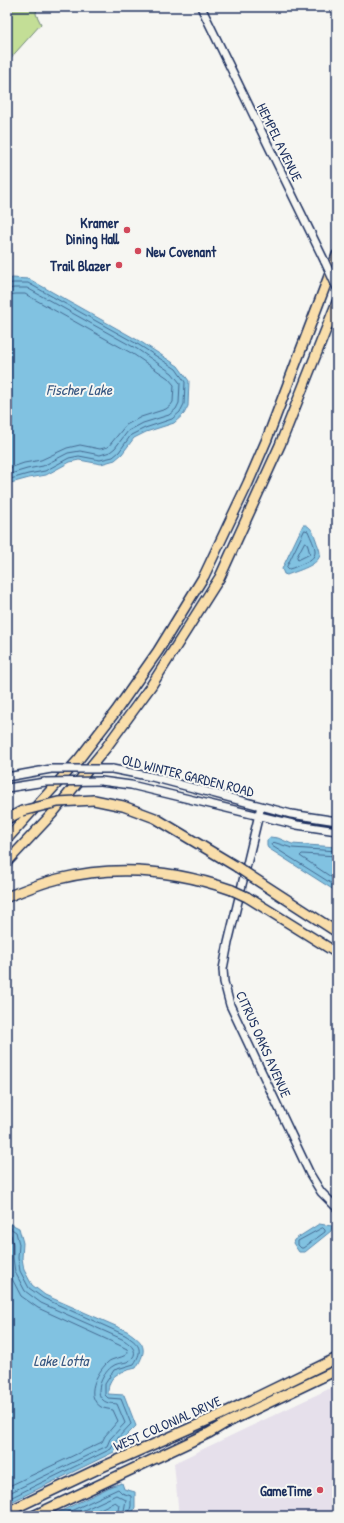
<svg xmlns="http://www.w3.org/2000/svg" width="344" height="1523" font-family="'Patrick Hand',sans-serif">
	<style>
		.built { fill: #e6e0eb }
		.green { fill: #c3de96; stroke: #6f867a }
		.water { fill: #81c2e1; stroke: #5887ad }
		.lines { fill: none; stroke-linecap: round; stroke-linejoin: round }
		.shore { stroke: #446a92; stroke-width: 1 }
		.secondary-casing { stroke: #1b2f5e; stroke-width: 10 }
		.highway-casing { stroke: #1b2f5e; stroke-width: 12 }
		.secondary { stroke: #f6f6f2; stroke-width: 7 }
		.highway { stroke: #f9deab; stroke-width: 9 }
		.secondary-bridge-casing { stroke: #1b2f5e; stroke-width: 10; stroke-linecap: butt }
		.highway-bridge-casing { stroke: #1b2f5e; stroke-width: 12; stroke-linecap: butt }
		.secondary-bridge { stroke: #f6f6f2; stroke-width: 7 }
		.highway-bridge { stroke: #f9deab; stroke-width: 9 }
		.poi-dot { fill: #d1495b; stroke: #f6f6f2; stroke-width: 1.5 }
		.labels { text-anchor: middle; dominant-baseline: central; stroke-width: 4; stroke-linejoin: round; paint-order: stroke }
		.street-label { font-size: 14px; fill: #1b2f5e; stroke: #f6f6f2 }
		.poi-label { font-size: 14px; font-weight: bold; fill: #1b2f5e; stroke: #f6f6f2; text-anchor: end }
		.water-label { font-size: 15px; font-style: italic; fill: #34547f; stroke: #f6f6f2 }
	</style>
	<rect width="100%" height="100%" fill="#f6f6f2"/>
	<filter id="ink" filterUnits="userSpaceOnUse"><feTurbulence type="fractalNoise" baseFrequency=".025" numOctaves="2"/><feDisplacementMap in="SourceGraphic" scale="8" xChannelSelector="R" yChannelSelector="G"/><feConvolveMatrix kernelMatrix="1 2 1 2 8 2 1 2 1" color-interpolation-filters="sRGB"/></filter>
	<g filter="url(#ink)">
		<path class="built" d="M 337,1385 L 337,1516 L 179,1516 L 174,1463 Z"/>
		<path class="green" d="M 7,7 L 37,7 L 36,14 L 41,24 L 7,62 Z"/>
		<path class="water" d="M 12,278 L 29,279 L 141,342 L 178,366 L 189,381 L 188,406 L 184,414 L 174,423 L 146,432 L 134,438 L 122,454 L 115,460 L 101,464 L 79,460 L 70,462 L 46,475 L 29,478 L 7,484 L 7,281 Z
			M 303,525 L 306,525 C 312,528 314,534 316,540 C 317,544 320,549 320,553 C 321,565 296,571 287,575 L 284,574 L 282,569 Z
			M 270,837 L 278,838 L 292,844 L 337,847 L 337,892 L 268,848 L 267,846 L 267,840 Z
			M 7,1222 L 19,1228 L 23,1243 L 22,1258 L 24,1270 L 32,1285 L 45,1295 L 127,1331 C 145,1343 148,1349 136,1368 C 120,1372 108,1374 108,1394 L 124,1395 L 136,1426 L 117,1445 L 114,1452 L 11,1502 L 17,1516 L 7,1516 Z
			M 319,1224 L 332,1226 L 331,1231 L 305,1252 L 299,1252 L 293,1243 L 294,1240 Z
			M 122,1483 L 124,1489 L 135,1492 L 135,1507 L 132,1516 L 51,1516 L 112,1486 Z"/>
		<g class="lines">
			<path class="shore" d="M 7,284 L 13,283 L 28,283 L 139,345 L 176,369 L 185,382 L 184,404 L 180,412 L 172,419 L 145,428 L 131,435 L 119,452 L 113,457 L 100,460 L 79,456 L 69,458 L 45,471 L 28,474 L 7,480
				M 7,289 L 14,288 L 27,288 L 137,349 L 172,373 L 180,383 L 179,403 L 176,409 L 169,415 L 143,423 L 128,431 L 115,448 L 110,452 L 100,455 L 80,451 L 68,453 L 43,466 L 27,469 L 7,475
				M 7,295 L 16,294 L 25,294 L 133,354 L 168,378 L 174,385 L 173,402 L 171,405 L 166,409 L 141,417 L 126,425 L 108,447 L 100,449 L 80,445 L 67,448 L 41,460 L 24,463 L 7,469
				M 305,530 L 308,531 C 314,546 322,556 304,563 C 299,565 294,568 289,569 L 287,567 Z
				M 305,542 L 307,543 L 310,554 L 298,560 L 297,557 Z
				M 337,851 L 292,848 L 273,842 L 271,844 L 272,846 L 337,887
				M 337,856 L 302,854 L 300,856 L 337,881
				M 7,1226 L 16,1232 L 19,1244 L 18,1258 L 20,1271 L 29,1288 L 43,1298 L 125,1335 C 139,1344 144,1349 134,1364 L 114,1370 L 105,1384 L 105,1395 L 108,1398 L 121,1399 L 131,1424 L 114,1442 L 111,1449 L 10,1498 L 7,1501 L 8,1505
				M 323,1228 L 325,1230 L 325,1232 L 303,1248 L 301,1248 L 298,1245 L 298,1241 L 320,1229 Z
				M 7,1232 L 11,1235 L 13,1244 L 13,1258 L 15,1272 L 25,1291 L 41,1303 L 122,1339 C 129,1343 141,1352 130,1360 C 126,1364 118,1362 113,1366 C 104,1371 93,1392 103,1400 C 107,1404 113,1403 117,1404 L 125,1423 L 110,1439 L 107,1446 L 7,1494
				M 7,1242 L 7,1259 L 10,1275 L 21,1296 L 38,1308 L 119,1345 L 127,1349 L 128,1352 C 125,1359 112,1357 107,1363 C 97,1373 84,1396 101,1407 C 105,1409 109,1409 113,1410 L 118,1421 L 105,1436 L 102,1442 L 7,1487
				M 60,1516 L 118,1489 L 122,1493 L 131,1496 L 131,1506 L 128,1516
				M 71,1516 L 116,1495 L 126,1500 L 123,1516
				M 85,1516 L 115,1502 L 119,1505 L 117,1516"/>
			<defs>
				<path id="secondary" d="M 201,7 L 325,262
					M 112,769 L 152,777 L 291,814 L 337,821
					M 7,777 L 51,769
					M 101,781 L 131,785 L 297,825 L 337,831
					M 7,788 L 45,782
					M 261,806 L 228,943 L 223,969 L 224,982 L 230,1005 L 310,1174 L 321,1192 L 337,1208"/>
				<path id="highway" d="M 94,800 L 123,806 L 155,818 L 237,867
					M 7,819 L 22,811
					M 7,839 L 79,759 L 116,711 L 158,651 L 204,576 L 248,483 L 267,439 L 337,255
					M 7,862 L 52,814 L 105,749 L 151,686 L 220,577 L 280,445 L 337,302
					M 252,877 L 337,932
					M 7,897 C 24,890 41,883 58,879 C 118,864 175,870 232,890
					M 247,897 L 337,953
					M 7,1512 L 102,1467 L 220,1415 L 337,1358
					M 33,1516 L 209,1433 L 224,1424 L 337,1370"/>
			</defs>
			<use href="#secondary" class="secondary-casing"/>
			<use href="#highway" class="highway-casing"/>
			<use href="#secondary" class="secondary"/>
			<use href="#highway" class="highway"/>
			<defs>
				<path id="secondary-bridge" d="M 325,262 L 337,288
					M 51,769 L 112,769
					M 45,782 L 101,781"/>
				<path id="highway-bridge" d="M 22,811 L 58,802 L 94,800
					M 237,867 L 252,877
					M 232,890 L 247,897"/>
			</defs>
			<use href="#secondary-bridge" class="secondary-bridge-casing"/>
			<use href="#highway-bridge" class="highway-bridge-casing"/>
			<use href="#secondary-bridge" class="secondary-bridge"/>
			<use href="#highway-bridge" class="highway-bridge"/>
		</g>
	</g>
	<g class="poi-dot">
		<circle cx="127" cy="230" r="4"/>
		<circle cx="138" cy="251" r="4"/>
		<circle cx="119" cy="265" r="4"/>
		<circle cx="320" cy="1490" r="4"/>
	</g>
	<g class="labels">
		<g class="street-label">
			<text transform="translate(280 142) rotate(64)">HEMPEL AVENUE</text>
			<text transform="translate(188 775) rotate(14)">OLD WINTER GARDEN ROAD</text>
			<text transform="translate(264 1044) rotate(66)">CITRUS OAKS AVENUE</text>
			<text transform="translate(167 1423) rotate(-24)">WEST COLONIAL DRIVE</text>
		</g>
		<g class="poi-label">
			<text x="119" y="222">Kramer<tspan x="119" dy="16">Dining Hall</tspan></text>
			<text x="146" y="251" text-anchor="start">New Covenant</text>
			<text x="111" y="265">Trail Blazer</text>
			<text x="312" y="1490">GameTime</text>
		</g>
		<g class="water-label">
			<text x="79" y="389">Fischer Lake</text>
			<text x="61" y="1360">Lake Lotta</text>
		</g>
	</g>
	<rect width="344" height="1523" fill="none" stroke="#f6f6f2" stroke-width="24"/>
	<rect x="12" y="12" width="320" height="1499" fill="none" stroke="#1b2f5e" stroke-width="1.5" filter="url(#ink)"/>
</svg>
